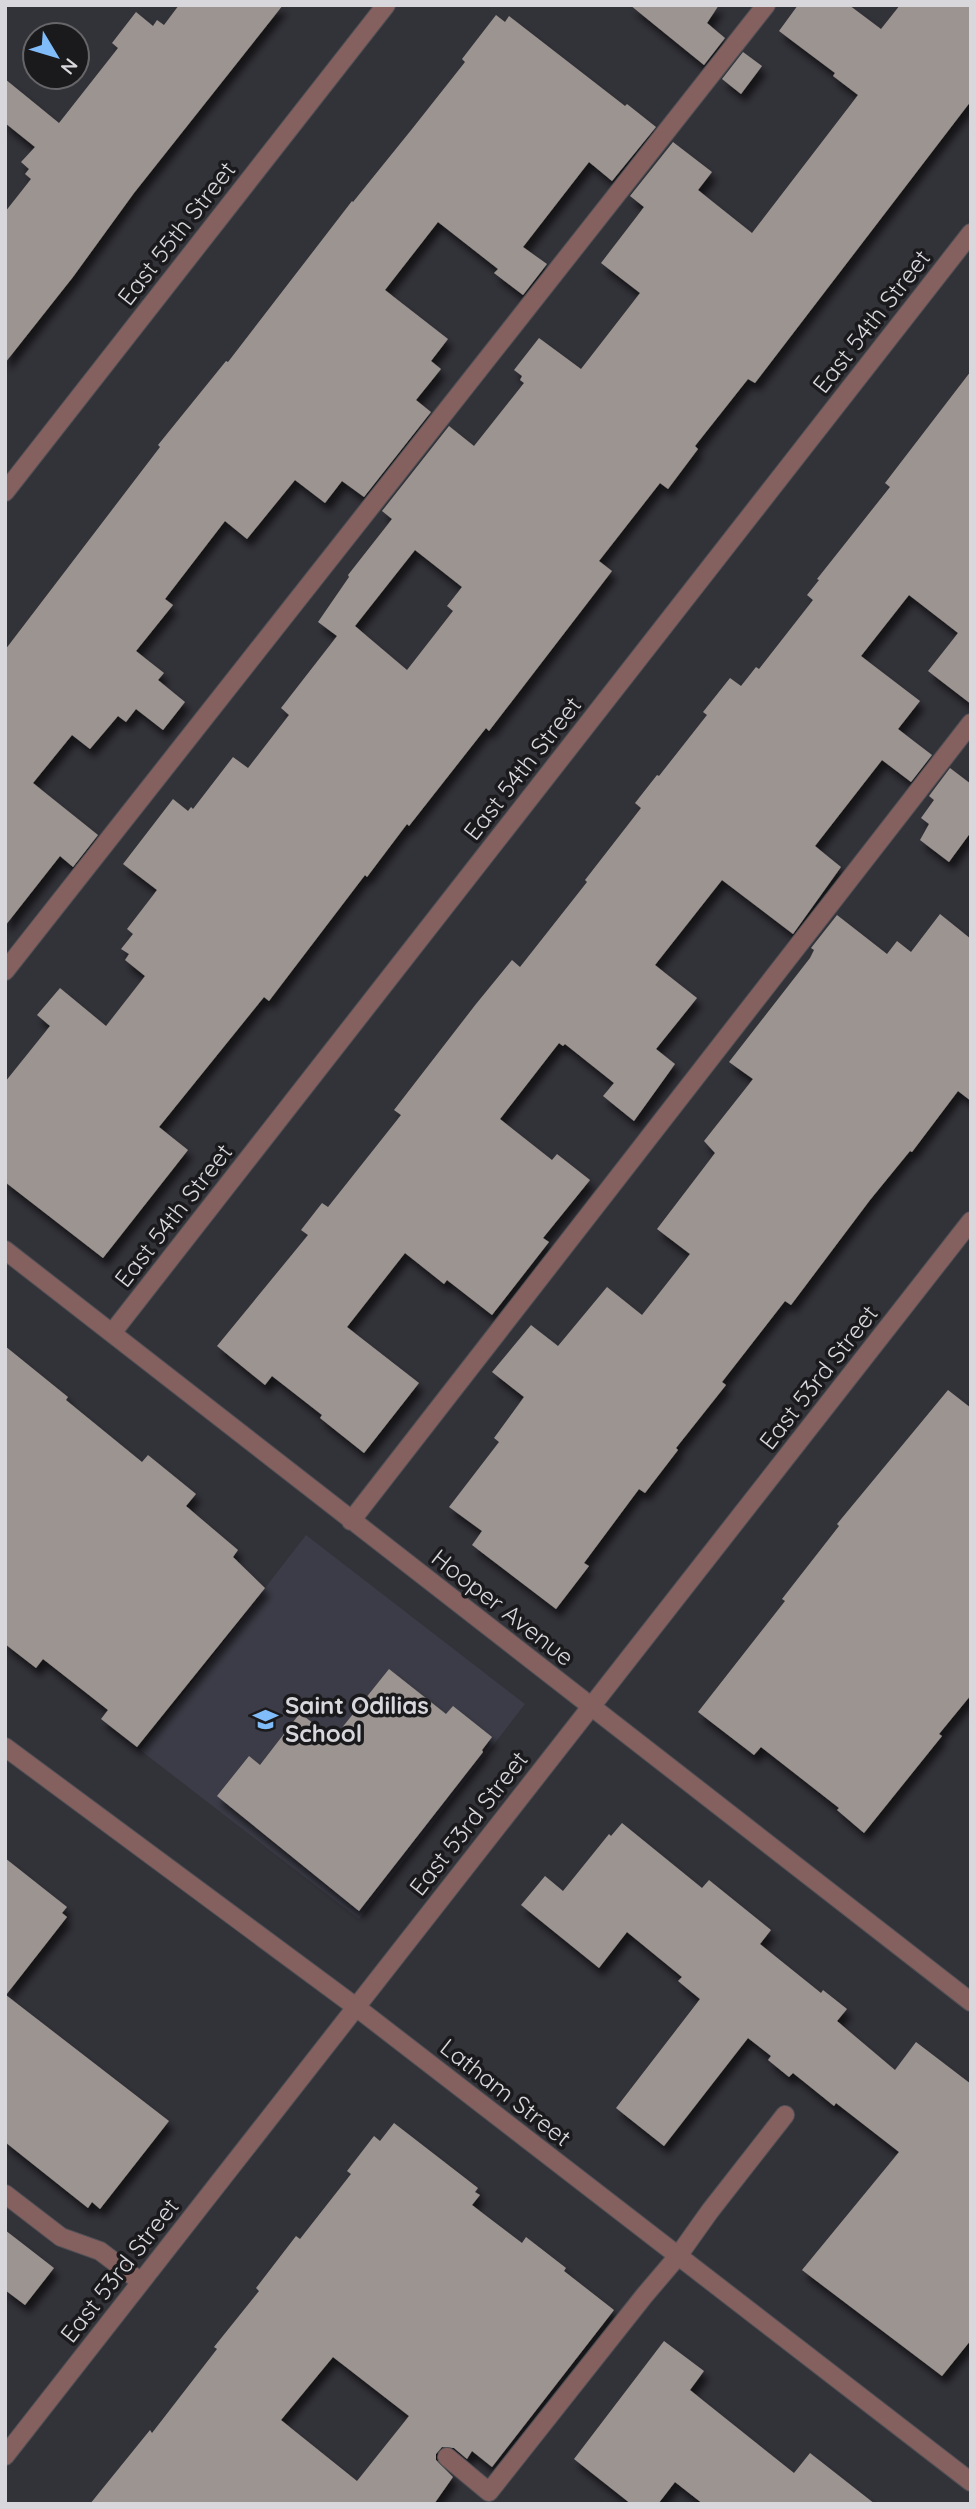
<svg xmlns="http://www.w3.org/2000/svg" width="976" height="2509" font-family="Quicksand,sans-serif">
	<style>
		.built { fill: #3c3c48 }
		.building { fill: #9c9490; fill-rule: evenodd; filter: url(#shadow) }
		.lines { fill: none; stroke-linecap: round; stroke-linejoin: round }
		.minor-casing { stroke: #505056; stroke-width: 20 }
		.minor { stroke: #84605f; stroke-width: 18 }
		.labels { text-anchor: middle; dominant-baseline: central; stroke-width: 7; stroke-linejoin: round; paint-order: stroke }
		.street-label { font-size: 24px; fill: #d8d7dc; stroke: #1a1a1d }
		.poi-label { font-size: 24px; font-weight: bold; fill: #d8d7dc; stroke: #1a1a1d; text-anchor: start }
	</style>
	<defs>
		<filter id="shadow"><feDropShadow dx="4.5" dy="8" stdDeviation="3.5" flood-color="#0009"/></filter>
	</defs>
	<rect width="100%" height="100%" fill="#323239"/>
	<path class="built" d="M 306,1535 L 525,1704 L 359,1919 L 140,1750 Z"/>
	<path class="building" d="M 179,5 L 283,5 L 134,193 L 73,277 L 5,363 L 5,212 L 31,179 L 25,174 L 29,169 L 21,162 L 35,147 L 5,123 L 5,79 L 59,123 L 118,48 L 112,43 L 136,12 L 153,26 L 157,20 L 164,25 Z
		M 630,5 L 719,5 L 707,23 L 725,38 L 704,65 Z
		M 798,5 L 849,5 L 881,29 L 900,5 L 971,5 L 971,101 L 755,383 L 748,379 L 695,446 L 698,449 L 668,489 L 660,483 L 599,561 L 612,571 L 489,731 L 486,728 L 409,826 L 407,824 L 367,877 L 365,875 L 269,1001 L 264,997 L 159,1127 L 188,1150 L 103,1258 L 5,1182 L 5,1082 L 50,1026 L 37,1015 L 60,988 L 106,1026 L 145,976 L 125,960 L 129,954 L 121,949 L 133,934 L 127,929 L 157,890 L 123,864 L 173,799 L 188,811 L 191,807 L 193,809 L 233,757 L 248,768 L 289,715 L 281,708 L 337,636 L 318,622 L 349,577 L 348,575 L 392,519 L 382,511 L 449,426 L 474,446 L 524,383 L 520,380 L 522,376 L 514,370 L 539,338 L 581,369 L 640,293 L 601,263 L 644,207 L 630,196 L 673,142 L 712,172 L 698,190 L 752,233 L 858,95 L 833,76 L 835,73 L 779,31 ZM 415,550 L 462,587 L 447,606 L 453,611 L 407,670 L 355,626 Z
		M 496,15 L 505,22 L 509,16 L 625,106 L 627,104 L 656,127 L 612,181 L 589,162 L 523,247 L 547,264 L 523,295 L 494,273 L 498,269 L 438,222 L 385,290 L 448,339 L 431,361 L 441,369 L 416,400 L 431,412 L 364,497 L 342,481 L 325,503 L 295,480 L 247,539 L 225,521 L 165,599 L 173,605 L 136,651 L 164,673 L 158,680 L 185,702 L 163,730 L 136,709 L 126,722 L 118,716 L 90,749 L 72,735 L 33,783 L 98,835 L 73,867 L 60,856 L 5,926 L 5,650 L 160,447 L 158,445 L 226,361 L 228,362 L 352,201 L 353,202 L 412,129 L 465,62 L 462,59 Z
		M 743,52 L 762,66 L 741,94 L 722,79 Z
		M 971,371 L 971,704 L 928,671 L 958,633 L 909,595 L 861,656 L 920,701 L 898,729 L 932,755 L 911,782 L 882,760 L 815,846 L 841,867 L 793,934 L 722,880 L 655,965 L 697,998 L 656,1049 L 675,1064 L 634,1121 L 603,1096 L 614,1083 L 565,1044 L 563,1046 L 559,1043 L 500,1119 L 552,1160 L 557,1154 L 590,1180 L 543,1238 L 549,1242 L 492,1315 L 447,1280 L 444,1284 L 405,1253 L 347,1327 L 419,1383 L 364,1453 L 320,1418 L 322,1415 L 272,1376 L 265,1385 L 217,1346 L 308,1235 L 301,1230 L 322,1203 L 328,1207 L 401,1115 L 394,1110 L 476,1004 L 512,960 L 520,967 L 587,882 L 585,880 L 641,808 L 635,803 L 657,775 L 659,776 L 707,715 L 703,712 L 730,678 L 741,686 L 756,667 L 759,669 L 813,600 L 807,595 L 819,580 L 817,579 L 890,487 L 885,483 Z
		M 950,768 L 971,784 L 971,832 L 949,862 L 920,840 L 929,824 L 921,818 L 934,800 L 929,796 Z
		M 940,914 L 971,939 L 971,1101 L 958,1091 L 912,1152 L 910,1151 L 870,1200 L 791,1305 L 785,1301 L 722,1382 L 726,1385 L 676,1448 L 678,1450 L 645,1493 L 639,1489 L 584,1563 L 589,1566 L 556,1609 L 472,1545 L 482,1531 L 449,1507 L 499,1442 L 494,1438 L 524,1397 L 492,1372 L 531,1325 L 558,1346 L 607,1287 L 642,1315 L 690,1254 L 657,1229 L 715,1153 L 704,1141 L 753,1079 L 729,1062 L 810,958 L 814,950 L 811,948 L 837,915 L 887,954 L 897,941 L 911,952 Z
		M 5,1346 L 68,1397 L 66,1400 L 142,1462 L 148,1455 L 196,1494 L 186,1506 L 238,1550 L 233,1557 L 265,1588 L 137,1747 L 101,1719 L 108,1710 L 43,1659 L 36,1668 L 5,1644 Z
		M 948,1390 L 971,1408 L 971,1695 L 939,1734 L 942,1736 L 864,1833 L 837,1810 L 839,1808 L 761,1747 L 754,1755 L 698,1712 L 785,1601 L 782,1599 L 839,1526 L 837,1524 Z
		M 389,1669 L 446,1714 L 453,1706 L 492,1737 L 482,1750 L 483,1752 L 359,1911 L 217,1796 L 249,1756 L 260,1765 L 300,1713 L 333,1739 Z
		M 622,1823 L 702,1888 L 709,1880 L 771,1930 L 760,1944 L 821,1993 L 823,1990 L 847,2009 L 837,2021 L 895,2070 L 916,2042 L 971,2084 L 971,2340 L 942,2376 L 802,2270 L 899,2152 L 836,2103 L 834,2106 L 793,2073 L 789,2077 L 768,2060 L 771,2056 L 748,2038 L 664,2146 L 616,2108 L 700,1999 L 678,1981 L 682,1977 L 627,1932 L 599,1968 L 521,1905 L 545,1876 L 563,1891 L 609,1834 L 611,1836 Z
		M 5,1858 L 67,1907 L 62,1913 L 67,1917 L 6,1995 L 169,2121 L 100,2209 L 92,2202 L 88,2208 L 5,2142 Z
		M 394,2123 L 478,2188 L 475,2192 L 480,2195 L 472,2205 L 522,2243 L 526,2237 L 566,2268 L 564,2271 L 614,2310 L 492,2467 L 472,2451 L 467,2459 L 454,2448 L 442,2447 L 436,2454 L 436,2460 L 453,2477 L 434,2504 L 90,2504 L 150,2430 L 152,2433 L 217,2349 L 214,2347 L 259,2291 L 256,2288 L 296,2236 L 300,2239 L 351,2174 L 347,2171 L 374,2136 L 380,2141 ZM 333,2357 L 409,2416 L 357,2481 L 281,2420 Z
		M 5,2230 L 54,2268 L 25,2305 L 5,2290 Z
		M 664,2341 L 704,2371 L 690,2390 L 794,2473 L 810,2453 L 875,2504 L 703,2504 L 675,2482 L 658,2504 L 631,2504 L 574,2459 Z"/>
	<g class="lines">
		<defs>
			<path id="minor" d="M 5,492 L 386,5
				M 5,971 L 766,5
				M 5,1250 L 971,2002
				M 112,1333 L 971,233
				M 351,1521 L 971,723
				M 5,1747 L 356,2007 L 971,2482
				M 5,2194 L 61,2237 L 100,2251 L 141,2282
				M 5,2456 L 971,1221
				M 447,2457 L 489,2492 L 644,2296 L 678,2256 L 710,2211 L 785,2115"/>
		</defs>
		<use href="#minor" class="minor-casing"/>
		<use href="#minor" class="minor"/>
	</g>
	<defs>
		<symbol id="school-bare" viewBox="-9 -9 18 18"><path d="M0-5L7-2L0 1L-7-2ZM-4 1L0 2.5L4 1V4Q0 6-4 4Z" fill="#81bcfa" stroke="#1a1a1d" stroke-width="2.5" paint-order="stroke"/></symbol>
	</defs>
	<g fill-rule="evenodd">
		<use href="#school-bare" x="248" y="1702" width="35" height="35"/>
	</g>
	<g class="labels">
		<g class="street-label">
			<text transform="translate(176 233) rotate(-52)">East 55th Street</text>
			<text transform="translate(871 321) rotate(-52)">East 54th Street</text>
			<text transform="translate(522 768) rotate(-52)">East 54th Street</text>
			<text transform="translate(173 1215) rotate(-52)">East 54th Street</text>
			<text transform="translate(818 1377) rotate(-52)">East 53rd Street</text>
			<text transform="translate(503 1607) rotate(38)">Hooper Avenue</text>
			<text transform="translate(468 1823) rotate(-52)">East 53rd Street</text>
			<text transform="translate(506 2092) rotate(38)">Latham Street</text>
			<text transform="translate(119 2270) rotate(-52)">East 53rd Street</text>
		</g>
		<g class="poi-label">
			<text x="285" y="1705">Saint Odilias<tspan x="285" dy="28">School</tspan></text>
		</g>
	</g>
	<rect width="976" height="2509" fill="none" stroke="#d8d7dc" stroke-width="14"/>
	<g transform="translate(56 56) rotate(128)"><circle r="33" fill="#1a1a1d" stroke="#666669" stroke-width="2"/>
	<path d="M0-5L12 26L0 18L-12 26Z" fill="#81bcfa"/>
	<text y="-10" font-size="19" font-weight="bold" text-anchor="middle" fill="#d8d7dc">N</text>
	</g>
</svg>
